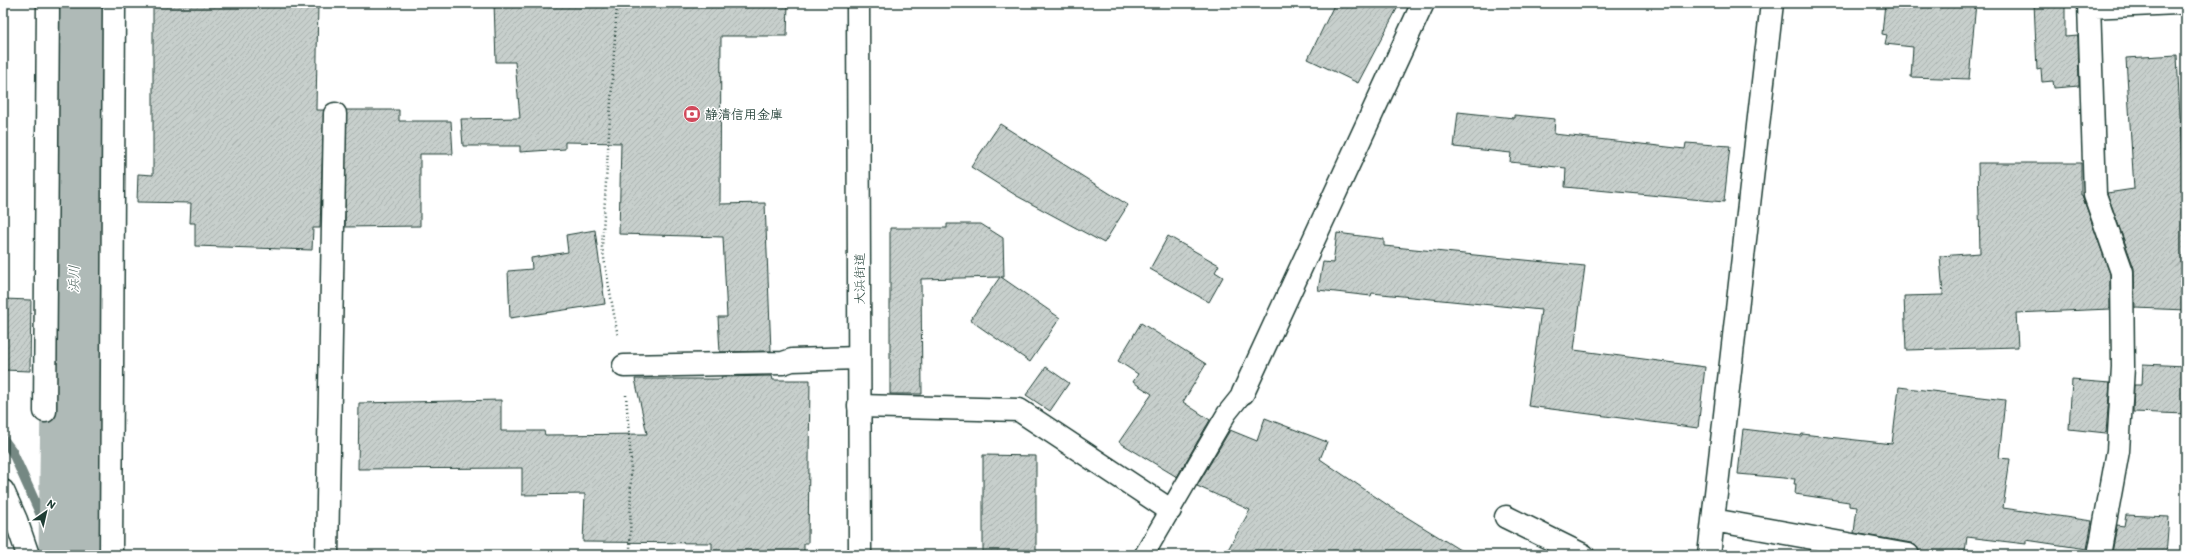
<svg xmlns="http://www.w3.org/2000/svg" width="2189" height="558" font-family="Itim,'Klee One',sans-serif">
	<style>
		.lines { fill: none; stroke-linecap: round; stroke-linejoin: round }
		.stream { stroke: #758883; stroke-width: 10 }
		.river { stroke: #afbab7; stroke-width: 63 }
		.building { fill: url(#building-hatch); stroke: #1f3d34 }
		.lane-casing { stroke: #1f3d34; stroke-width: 22 }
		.street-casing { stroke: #1f3d34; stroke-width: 25 }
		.secondary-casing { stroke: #1f3d34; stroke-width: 25 }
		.path { stroke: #1f3d34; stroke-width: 2.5; stroke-dasharray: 1 3; stroke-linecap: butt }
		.lane { stroke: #fff; stroke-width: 19 }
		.street { stroke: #fff; stroke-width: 22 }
		.secondary { stroke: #fff; stroke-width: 22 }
		.labels { text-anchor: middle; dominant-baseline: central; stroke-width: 3; stroke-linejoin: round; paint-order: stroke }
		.poi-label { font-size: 13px; font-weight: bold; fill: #1f3d34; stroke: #fff; text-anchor: start }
		.street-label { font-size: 13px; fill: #1f3d34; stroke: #fff }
		.water-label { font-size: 14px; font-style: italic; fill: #4a625b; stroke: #fff }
	</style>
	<defs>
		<pattern id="building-hatch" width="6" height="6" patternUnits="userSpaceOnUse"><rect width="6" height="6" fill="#c7cfcc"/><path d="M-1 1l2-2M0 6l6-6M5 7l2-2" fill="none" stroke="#aab3b0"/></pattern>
	</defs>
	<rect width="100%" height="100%" fill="#fff"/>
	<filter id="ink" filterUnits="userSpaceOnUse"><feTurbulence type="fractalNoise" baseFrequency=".025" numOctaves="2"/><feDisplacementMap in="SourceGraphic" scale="8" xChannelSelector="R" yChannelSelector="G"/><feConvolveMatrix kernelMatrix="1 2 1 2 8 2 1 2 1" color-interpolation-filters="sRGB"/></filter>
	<g filter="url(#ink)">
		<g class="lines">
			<path class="stream" d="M 3,439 L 12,451 L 59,555"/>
			<path class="river" d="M 70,555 L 77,3"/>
		</g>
		<path class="building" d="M 153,3 L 318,3 L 316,108 L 316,110 L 324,110 L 320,228 L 313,228 L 312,250 L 195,246 L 195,223 L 190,223 L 191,203 L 137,202 L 138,174 L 153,175 Z
			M 494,3 L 788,3 L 787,36 L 721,36 L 720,204 L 765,203 L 771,351 L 720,352 L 718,317 L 727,317 L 723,237 L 619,234 L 621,143 L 565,142 L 565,149 L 520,152 L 520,146 L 463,146 L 461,119 L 520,118 L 515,62 L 496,62 Z
			M 1335,3 L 1400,3 L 1358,83 L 1308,59 Z
			M 1885,3 L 1976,3 L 1969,79 L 1911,77 L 1913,47 L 1885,44 L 1887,35 L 1882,34 Z
			M 2034,3 L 2065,3 L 2065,37 L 2078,36 L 2079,86 L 2054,88 L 2053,81 L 2042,82 L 2041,69 L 2037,70 Z
			M 2177,55 L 2182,158 L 2186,157 L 2186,310 L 2135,308 L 2134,268 L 2107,193 L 2134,189 L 2126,58 Z
			M 346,110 L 399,110 L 399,121 L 451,121 L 453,154 L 420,154 L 420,226 L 345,227 Z
			M 1458,112 L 1514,118 L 1514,115 L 1555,119 L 1554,134 L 1685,149 L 1686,143 L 1730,146 L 1724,202 L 1565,187 L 1566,168 L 1510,162 L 1511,153 L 1454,147 Z
			M 1000,124 L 1128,205 L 1104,243 L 1017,196 L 971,167 Z
			M 1978,163 L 2081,163 L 2081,195 L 2082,195 L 2110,274 L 2110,309 L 2016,313 L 2018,347 L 1906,350 L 1904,296 L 1943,295 L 1940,256 L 1980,253 Z
			M 947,224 L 981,224 L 1003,238 L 1004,277 L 1001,277 L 1060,318 L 1030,362 L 970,320 L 1000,277 L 921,279 L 922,394 L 890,394 L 890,228 L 947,228 Z
			M 595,230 L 605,304 L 510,318 L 508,271 L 532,269 L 531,258 L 568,252 L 566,235 Z
			M 1337,233 L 1384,239 L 1384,246 L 1585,266 L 1574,350 L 1705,367 L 1698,428 L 1528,406 L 1541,310 L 1372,293 L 1371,296 L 1318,290 L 1323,262 L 1333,263 Z
			M 1168,236 L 1219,265 L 1215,272 L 1223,277 L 1209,302 L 1150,269 Z
			M 3,299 L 31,300 L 30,371 L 3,370 Z
			M 1141,323 L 1206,364 L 1183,402 L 1210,420 L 1177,477 L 1119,442 L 1152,394 L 1133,382 L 1138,374 L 1118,361 Z
			M 2143,364 L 2186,366 L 2186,414 L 2133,412 L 2134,385 L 2142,385 Z
			M 1046,367 L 1069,383 L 1050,411 L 1026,395 Z
			M 772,376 L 773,380 L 810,380 L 808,543 L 804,543 L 804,555 L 712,555 L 712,543 L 583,542 L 585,494 L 522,495 L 522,468 L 358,469 L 359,403 L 501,400 L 501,431 L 544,431 L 545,435 L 647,434 L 635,379 L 722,379 L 721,377 Z
			M 2072,380 L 2110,383 L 2106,433 L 2069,429 Z
			M 1899,387 L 2005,400 L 1999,458 L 2010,459 L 2003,508 L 2092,521 L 2087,549 L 2026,540 L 2026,544 L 1967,537 L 1965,552 L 1959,551 L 1959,555 L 1920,555 L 1916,546 L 1911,543 L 1854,533 L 1857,507 L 1849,506 L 1849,502 L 1795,494 L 1796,484 L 1794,484 L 1795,479 L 1738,474 L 1743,429 L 1801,436 L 1802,434 L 1892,444 Z
			M 1265,418 L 1327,442 L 1320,459 L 1392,508 L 1468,555 L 1225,555 L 1250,510 L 1197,486 L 1230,430 L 1257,441 Z
			M 983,455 L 1036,456 L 1036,555 L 983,555 Z
			M 2126,515 L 2169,517 L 2166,555 L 2112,553 L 2117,525 L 2124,526 Z"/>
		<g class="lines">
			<defs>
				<path id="lane" d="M 1144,555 L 1227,413 L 1243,393"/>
				<path id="street" d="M 2089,3 L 2095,195 L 2122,272 L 2123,367 L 2118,451 L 2099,555
					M 2089,7 L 2178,3
					M 624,366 L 783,363 L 792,360 L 859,358
					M 1243,393 L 1423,3
					M 859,406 L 1019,410 L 1170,510
					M 45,411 L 48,3
					M 3,491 L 16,520 L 28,555
					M 1506,517 L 1583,555
					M 1713,520 L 1908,555
					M 111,555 L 114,3
					M 327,555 L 335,114
					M 1709,555 L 1772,3"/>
				<path id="secondary" d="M 858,3 L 860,555"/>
			</defs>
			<use href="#lane" class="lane-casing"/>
			<use href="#street" class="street-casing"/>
			<use href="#secondary" class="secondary-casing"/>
			<path class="path" d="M 617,3 L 602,247 L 618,337
				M 626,395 L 631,462 L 630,555"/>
			<use href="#lane" class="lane"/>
			<use href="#street" class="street"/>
			<use href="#secondary" class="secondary"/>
		</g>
	</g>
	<defs>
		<symbol id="bank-disc" viewBox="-11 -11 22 22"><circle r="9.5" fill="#d1495b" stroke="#fff"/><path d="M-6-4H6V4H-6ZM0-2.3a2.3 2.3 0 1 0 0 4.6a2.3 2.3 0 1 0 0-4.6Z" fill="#fff"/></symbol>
	</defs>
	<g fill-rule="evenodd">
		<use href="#bank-disc" x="682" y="104" width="20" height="20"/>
	</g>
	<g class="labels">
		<g class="poi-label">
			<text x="705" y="114">静清信用金庫</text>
		</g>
		<g class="street-label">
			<text transform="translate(859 279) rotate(-90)">大浜街道</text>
		</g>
		<g class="water-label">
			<text transform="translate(74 279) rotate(-89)">浜川</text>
		</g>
	</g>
	<rect width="2189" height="558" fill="none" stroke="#fff" stroke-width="16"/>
	<rect x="8" y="8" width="2173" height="542" fill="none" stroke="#1f3d34" stroke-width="1.5" filter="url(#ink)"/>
	<g transform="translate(46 512) rotate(34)" stroke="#ffffff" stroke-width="3" paint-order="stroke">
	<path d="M0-3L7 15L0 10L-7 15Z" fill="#1f3d34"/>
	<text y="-6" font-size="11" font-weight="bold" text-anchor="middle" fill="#1f3d34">N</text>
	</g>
</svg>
